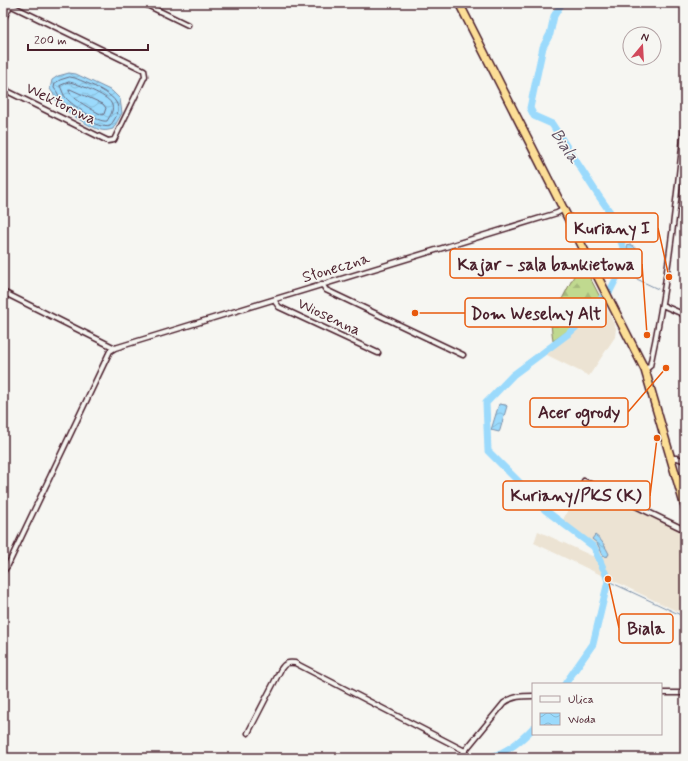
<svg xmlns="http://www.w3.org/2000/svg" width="688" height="761" font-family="Mynerve,sans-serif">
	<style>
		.built { fill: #ece3d3 }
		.forest { fill: url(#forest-firs); stroke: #857c5d }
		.water { fill: url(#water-waves); stroke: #7b8fa8 }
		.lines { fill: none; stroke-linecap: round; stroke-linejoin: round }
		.shore { stroke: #6a6a7f; stroke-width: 1 }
		.stream { stroke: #7b8fa8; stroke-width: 1 }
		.river { stroke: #9bdafc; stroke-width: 7 }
		.street-casing { stroke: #4a1f2b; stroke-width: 7 }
		.highway-casing { stroke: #4a1f2b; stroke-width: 10 }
		.street { stroke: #f6f6f2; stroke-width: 4 }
		.highway { stroke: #fcde96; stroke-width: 7 }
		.labels { text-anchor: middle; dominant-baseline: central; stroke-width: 3; stroke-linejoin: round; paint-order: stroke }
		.street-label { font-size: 16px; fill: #4a1f2b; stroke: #f6f6f2 }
		.water-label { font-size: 17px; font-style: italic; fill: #5e4e5f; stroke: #f6f6f2 }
		.leader { fill: none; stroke: #e8590c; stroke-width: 1.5 }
		.callout-dot { fill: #e8590c; stroke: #f6f6f2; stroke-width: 1.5 }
		.callout { fill: #f6f6f2; stroke: #e8590c; stroke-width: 1.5 }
		.callout-label { font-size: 17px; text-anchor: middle; font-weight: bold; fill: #4a1f2b }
	</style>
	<defs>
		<pattern id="forest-firs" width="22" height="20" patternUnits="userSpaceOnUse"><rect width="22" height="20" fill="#c0d98f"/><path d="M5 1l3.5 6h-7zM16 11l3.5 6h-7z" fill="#a6ba7c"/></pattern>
		<pattern id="water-waves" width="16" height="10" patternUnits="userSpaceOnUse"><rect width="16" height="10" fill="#9bdafc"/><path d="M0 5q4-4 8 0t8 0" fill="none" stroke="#87bbd8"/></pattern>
	</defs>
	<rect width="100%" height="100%" fill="#f6f6f2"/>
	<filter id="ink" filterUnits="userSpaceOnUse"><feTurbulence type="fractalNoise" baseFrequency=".025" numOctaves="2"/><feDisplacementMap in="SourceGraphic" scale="8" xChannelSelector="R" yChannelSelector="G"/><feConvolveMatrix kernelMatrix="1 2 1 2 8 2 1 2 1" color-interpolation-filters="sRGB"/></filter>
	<g filter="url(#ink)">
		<path class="built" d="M 604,303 L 616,328 L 615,337 L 589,376 L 545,354 L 593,315 Z
			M 582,479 L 683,525 L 685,533 L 685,615 L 534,543 L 538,531 L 603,561 L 595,545 L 563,520 Z"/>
		<path class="forest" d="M 585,268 L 600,297 C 589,317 573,328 553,341 L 550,316 L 562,299 L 575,274 Z"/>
		<path class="water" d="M 69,73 L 76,74 L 112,91 L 120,99 L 122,113 L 113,129 C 109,130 105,131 101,130 C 91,128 64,111 58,103 C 55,99 54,94 50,89 L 52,80 L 58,76 Z
			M 630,245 C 635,245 637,251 639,255 L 637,260 L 629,257 L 627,246 Z
			M 499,404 L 506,405 L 507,406 L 500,430 L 499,432 L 491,430 Z
			M 595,535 C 602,540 605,546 609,554 L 607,557 L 603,555 L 597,543 L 592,539 Z"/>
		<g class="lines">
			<path class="shore" d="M 70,77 L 75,78 C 88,84 120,94 118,111 C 117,116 113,122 110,126 C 97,130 73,111 63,102 C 59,98 58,92 54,88 L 55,83 L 60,80 Z
				M 69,82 C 77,83 108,96 111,103 C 115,109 110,116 107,121 C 98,123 72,105 66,98 C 63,95 62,89 60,86 Z
				M 70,89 L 103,104 L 106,108 L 104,114 L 102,115 C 93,110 73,100 69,91 Z"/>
			<path class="stream" d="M 620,271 L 658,289
				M 608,581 L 685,617"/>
			<path class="river" d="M 562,3 L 554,16 L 550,34 L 543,47 L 530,108 L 534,116 L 552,124 L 598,195 L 610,212 L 626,255 L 620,271 L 610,291
				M 521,484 L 488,451 L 486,403 L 513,375 L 568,334 L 592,313 L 603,296
				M 523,486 L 545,510 L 594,547 L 603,568
				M 565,684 L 593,644 L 608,581 L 605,572
				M 490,758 C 509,750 519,743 533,728"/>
			<defs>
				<path id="street" d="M 143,3 L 188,25
					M 3,20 L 11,4
					M 3,89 L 108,141 L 114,140 L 145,76 L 144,70 L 10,5
					M 322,284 L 326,290 L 463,355
					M 3,292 L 115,348
					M 274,300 L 279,307 L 378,353
					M 662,305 L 685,315
					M 645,370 L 650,366 C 668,284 676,202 685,120
					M 671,458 L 677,458 L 685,461
					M 584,481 L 681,528 L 685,529
					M 3,572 L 8,565 L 110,351 L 115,348 L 557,213 L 564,209
					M 661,693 L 685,693
					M 248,733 L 281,669 C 285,663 288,662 295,663 L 465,751
					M 459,758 L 504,703 C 513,696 522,696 533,696"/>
				<path id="highway" d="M 459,3 L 645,370 L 685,507"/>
			</defs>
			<use href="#street" class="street-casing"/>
			<use href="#highway" class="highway-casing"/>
			<use href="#street" class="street"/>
			<use href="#highway" class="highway"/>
		</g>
	</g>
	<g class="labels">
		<g class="street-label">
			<text transform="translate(61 104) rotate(26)">Wektorowa</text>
			<text transform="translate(336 268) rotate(-17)">Słoneczna</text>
			<text transform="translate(329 317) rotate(25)">Wiosenna</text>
		</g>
		<g class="water-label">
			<text transform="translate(565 146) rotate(56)">Biala</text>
		</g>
	</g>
	<path class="leader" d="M669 277L658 228M647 335L642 264M415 313L465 313M666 368L628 412M657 438L650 496M608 579L619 628"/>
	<g class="callout-dot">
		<circle cx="669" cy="277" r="4"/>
		<circle cx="647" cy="335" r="4"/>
		<circle cx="415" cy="313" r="4"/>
		<circle cx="666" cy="368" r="4"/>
		<circle cx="657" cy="438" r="4"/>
		<circle cx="608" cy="579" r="4"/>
	</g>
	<g class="callout">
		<rect x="566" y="213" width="92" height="29" rx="4"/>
		<rect x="450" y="249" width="192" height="29" rx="4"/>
		<rect x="465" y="298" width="141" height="29" rx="4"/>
		<rect x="530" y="398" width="98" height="29" rx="4"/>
		<rect x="503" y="481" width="147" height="29" rx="4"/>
		<rect x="619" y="614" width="54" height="29" rx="4"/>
	</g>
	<g class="callout-label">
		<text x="612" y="234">Kuriany I</text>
		<text x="546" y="270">Kajar - sala bankietowa</text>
		<text x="536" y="319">Dom Weselny Alt</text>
		<text x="579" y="418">Acer ogrody</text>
		<text x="576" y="501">Kuriany/PKS (K)</text>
		<text x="646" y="634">Biala</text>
	</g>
	<rect width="688" height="761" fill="none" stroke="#f6f6f2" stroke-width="16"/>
	<rect x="8" y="8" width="672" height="745" fill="none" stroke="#4a1f2b" stroke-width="1.5" filter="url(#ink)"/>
	<rect x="532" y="683" width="130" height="52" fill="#f6f6f2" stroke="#b1a0a2"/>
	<rect x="540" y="696" width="20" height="6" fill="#f6f6f2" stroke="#b1a0a2"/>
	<text x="568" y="703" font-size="12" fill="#4a1f2b">Ulica</text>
	<rect x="540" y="713" width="20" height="12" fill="url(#water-waves)" stroke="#b1a0a2"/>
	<text x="568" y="723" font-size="12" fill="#4a1f2b">Woda</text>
	<g transform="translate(642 46) rotate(18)"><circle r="19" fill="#f6f6f2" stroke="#b1a0a2"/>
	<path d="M0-3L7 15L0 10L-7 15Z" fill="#d1495b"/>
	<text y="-6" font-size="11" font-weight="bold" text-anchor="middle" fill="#4a1f2b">N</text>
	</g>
	<path d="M28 44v6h120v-6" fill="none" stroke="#4a1f2b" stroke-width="2"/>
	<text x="34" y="44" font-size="12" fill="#4a1f2b" stroke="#f6f6f2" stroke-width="3" paint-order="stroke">200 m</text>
</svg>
